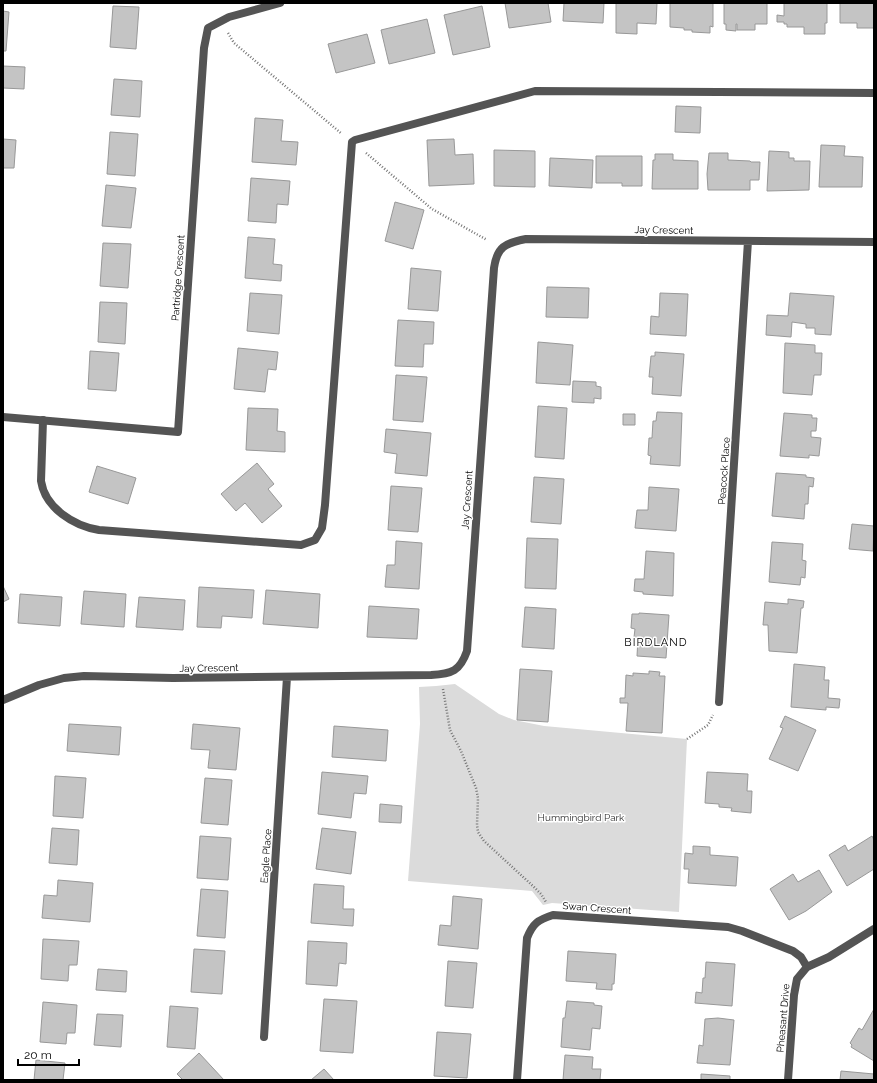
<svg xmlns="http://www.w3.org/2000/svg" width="877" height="1083" font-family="Raleway,sans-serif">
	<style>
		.green { fill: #dbdbdb }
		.building { fill: #c4c4c4; stroke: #989898 }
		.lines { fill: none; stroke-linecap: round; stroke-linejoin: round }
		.path { stroke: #767676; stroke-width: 2.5; stroke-dasharray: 1 2; stroke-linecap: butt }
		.lane { stroke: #545454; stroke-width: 8 }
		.street { stroke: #545454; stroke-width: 8 }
		.labels { text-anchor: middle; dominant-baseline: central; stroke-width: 3; stroke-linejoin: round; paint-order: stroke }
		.street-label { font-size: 10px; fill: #000; stroke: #fff }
		.park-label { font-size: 10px; fill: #323232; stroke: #fff }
		.neighbourhood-label { font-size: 11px; letter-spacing: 1px; fill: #000; stroke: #fff }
	</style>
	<rect width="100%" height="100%" fill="#fff"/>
	<path class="green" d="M 455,684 L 499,714 L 514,720 L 544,726 L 687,739 L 679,912 L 552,903 L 543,905 L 532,891 L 408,881 L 420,724 L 419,687 L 436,686 Z"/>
	<path class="building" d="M 505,3 L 548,3 L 551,22 L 509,28 Z
		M 564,3 L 604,3 L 603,23 L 563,21 Z
		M 616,3 L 657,3 L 656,24 L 637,23 L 637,34 L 616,33 Z
		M 670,3 L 713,3 L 713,27 L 710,26 L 710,33 L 692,32 L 692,30 L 684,30 L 684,28 L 670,27 Z
		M 724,3 L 767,3 L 767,24 L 755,24 L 755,30 L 737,30 L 737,24 L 736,24 L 736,31 L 726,30 L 726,24 L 724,24 Z
		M 784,3 L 827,3 L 827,23 L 825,23 L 825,34 L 804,34 L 804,27 L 787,27 L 787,24 L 784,24 L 784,22 L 777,22 L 777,15 L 784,16 Z
		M 840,3 L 874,3 L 874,28 L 857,28 L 857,23 L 840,23 Z
		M 113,6 L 139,7 L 136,49 L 110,47 Z
		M 482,6 L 490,47 L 453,55 L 444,15 Z
		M 3,11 L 9,12 L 6,51 L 3,51 Z
		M 427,19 L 435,53 L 389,64 L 381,30 Z
		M 367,34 L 375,63 L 336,73 L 328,44 Z
		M 3,66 L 25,67 L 24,89 L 3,88 Z
		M 114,79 L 142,81 L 140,117 L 111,115 Z
		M 676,106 L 701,107 L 700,133 L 675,132 Z
		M 255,118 L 283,120 L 281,141 L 298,142 L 296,165 L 252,162 Z
		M 110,132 L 138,134 L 135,176 L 107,174 Z
		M 3,139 L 16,140 L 14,168 L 3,168 Z
		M 454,139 L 455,155 L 473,154 L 474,184 L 429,186 L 427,140 Z
		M 821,145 L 845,146 L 844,156 L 863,157 L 862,187 L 819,187 Z
		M 494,150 L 535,151 L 535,187 L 494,186 Z
		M 769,151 L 789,152 L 789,158 L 794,158 L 794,161 L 810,161 L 809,190 L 767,191 Z
		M 709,153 L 728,153 L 728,160 L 750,161 L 751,162 L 760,162 L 759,180 L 750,180 L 750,190 L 708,190 L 707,174 Z
		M 655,154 L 673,154 L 673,160 L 698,161 L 698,189 L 652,189 L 653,160 L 655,160 Z
		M 596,156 L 642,156 L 642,186 L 622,186 L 622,183 L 596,183 Z
		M 550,158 L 593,160 L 592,188 L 549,186 Z
		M 251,178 L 290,181 L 288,205 L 277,204 L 276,223 L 248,221 Z
		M 106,185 L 136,188 L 131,228 L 102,226 Z
		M 395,202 L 424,210 L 413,249 L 385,241 Z
		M 248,237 L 275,239 L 273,264 L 282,265 L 281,281 L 245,278 Z
		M 103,243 L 131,244 L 128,288 L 100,286 Z
		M 411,268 L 441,271 L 438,311 L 408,309 Z
		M 547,287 L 589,288 L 588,318 L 546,317 Z
		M 250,293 L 282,295 L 279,334 L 247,331 Z
		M 660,293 L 688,294 L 686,336 L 650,334 L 651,316 L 659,317 Z
		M 790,293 L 834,296 L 831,335 L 815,334 L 815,328 L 806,328 L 806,324 L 792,322 L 791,337 L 766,335 L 767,315 L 788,316 Z
		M 100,302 L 127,303 L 125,344 L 98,342 Z
		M 398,320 L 434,322 L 433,344 L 424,344 L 423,367 L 395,366 Z
		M 538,342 L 573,345 L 570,385 L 536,383 Z
		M 785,343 L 815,345 L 815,353 L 822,353 L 821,375 L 814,375 L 812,395 L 783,393 Z
		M 238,348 L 278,352 L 276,370 L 268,369 L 265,392 L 234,389 Z
		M 90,351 L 119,353 L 116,391 L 88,389 Z
		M 655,352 L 684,354 L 681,396 L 652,394 L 653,377 L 649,377 L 651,356 L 655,356 Z
		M 396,375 L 427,377 L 423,422 L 393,420 Z
		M 573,381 L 596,382 L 596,386 L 601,387 L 601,399 L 594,398 L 594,403 L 572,402 Z
		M 538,406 L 567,408 L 564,459 L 535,457 Z
		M 248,408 L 278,409 L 277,431 L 285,432 L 285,452 L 246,450 Z
		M 657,412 L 682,413 L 680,466 L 650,464 L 651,456 L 648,455 L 649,438 L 652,438 L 653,421 L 656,421 Z
		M 784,413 L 812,415 L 812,418 L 817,418 L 816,431 L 811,431 L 811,437 L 821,438 L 819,456 L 809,455 L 809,458 L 780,456 Z
		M 623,414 L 635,414 L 635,425 L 623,425 Z
		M 386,429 L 431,433 L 427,476 L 395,473 L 397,454 L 384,452 Z
		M 257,463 L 274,484 L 268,489 L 282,506 L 262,523 L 245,503 L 236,511 L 221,494 Z
		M 97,466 L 136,478 L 128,504 L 89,492 Z
		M 776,473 L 806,475 L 806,477 L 814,478 L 813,487 L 809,486 L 808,504 L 805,504 L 804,519 L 772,516 Z
		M 534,477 L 564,479 L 561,524 L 531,522 Z
		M 391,486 L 422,488 L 418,532 L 388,530 Z
		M 649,487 L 679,489 L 676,531 L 635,528 L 637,510 L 648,510 Z
		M 852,524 L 874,526 L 873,551 L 849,549 Z
		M 527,538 L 558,539 L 556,589 L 525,588 Z
		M 396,541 L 422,543 L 419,589 L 385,587 L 387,565 L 395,565 Z
		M 772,542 L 803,544 L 802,560 L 806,561 L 805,578 L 801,577 L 800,585 L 769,582 Z
		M 646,551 L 674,553 L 673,596 L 643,594 L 643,592 L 634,591 L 635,579 L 644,579 Z
		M 3,586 L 9,599 L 3,602 Z
		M 199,587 L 254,590 L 252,618 L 222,616 L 221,628 L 197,627 Z
		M 266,590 L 320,594 L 318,628 L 263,624 Z
		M 84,591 L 126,594 L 124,627 L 81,624 Z
		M 20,594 L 62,597 L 60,626 L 18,623 Z
		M 139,597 L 185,600 L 183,630 L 136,627 Z
		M 788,599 L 804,601 L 803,608 L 801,608 L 797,653 L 769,651 L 768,625 L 763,625 L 765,602 L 788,604 Z
		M 369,606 L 419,609 L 417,639 L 367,637 Z
		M 525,607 L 556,609 L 554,649 L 522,647 Z
		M 639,613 L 669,615 L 666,658 L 637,656 L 638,638 L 634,637 L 635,629 L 631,628 L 632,614 L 639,614 Z
		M 794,664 L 825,667 L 824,680 L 829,680 L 828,698 L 840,699 L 839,708 L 826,707 L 826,710 L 791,707 Z
		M 520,669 L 552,671 L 548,722 L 517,720 Z
		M 649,671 L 660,672 L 659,676 L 665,676 L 662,733 L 626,731 L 628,703 L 620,703 L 620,698 L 625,698 L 626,675 L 633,676 L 633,673 L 649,674 Z
		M 785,716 L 816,730 L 798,771 L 769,759 L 783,728 L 780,727 Z
		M 69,724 L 121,727 L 119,755 L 67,751 Z
		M 193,724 L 240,728 L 236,770 L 208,768 L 210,750 L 191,749 Z
		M 334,726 L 388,730 L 386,761 L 332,757 Z
		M 322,772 L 368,776 L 366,794 L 354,793 L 351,818 L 318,814 Z
		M 707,772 L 748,774 L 747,791 L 752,791 L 751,813 L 731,811 L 732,808 L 719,807 L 719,804 L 705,803 Z
		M 55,776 L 86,778 L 83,818 L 53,816 Z
		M 205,778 L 232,780 L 228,825 L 201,823 Z
		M 380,804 L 402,806 L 401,823 L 379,822 Z
		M 52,828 L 79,830 L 77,865 L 49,863 Z
		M 322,828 L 356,832 L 351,874 L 316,869 Z
		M 200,836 L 231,838 L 228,880 L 197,878 Z
		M 872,836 L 874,840 L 874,869 L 847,886 L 829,855 L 845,845 L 848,851 Z
		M 693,846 L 710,847 L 710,855 L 738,857 L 736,886 L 688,883 L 689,869 L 684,869 L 685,853 L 693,854 Z
		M 819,870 L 832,892 L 806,911 L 789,920 L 770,889 L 793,874 L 798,882 Z
		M 58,880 L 93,883 L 90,922 L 42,918 L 44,895 L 57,896 Z
		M 314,884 L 344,886 L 343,909 L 354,909 L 353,926 L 311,923 Z
		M 201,889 L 228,891 L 225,938 L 197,936 Z
		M 453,896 L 482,899 L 478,949 L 438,945 L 440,925 L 451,926 Z
		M 43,939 L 79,941 L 77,965 L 69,965 L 68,981 L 41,979 Z
		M 308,941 L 347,943 L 346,964 L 339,963 L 337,986 L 306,984 Z
		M 194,949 L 225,951 L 222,994 L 191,992 Z
		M 568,951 L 616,954 L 614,984 L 612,984 L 612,990 L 596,989 L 597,983 L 566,981 Z
		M 448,961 L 477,963 L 473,1008 L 445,1006 Z
		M 706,962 L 735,964 L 732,1006 L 695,1003 L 696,992 L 702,993 L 703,978 L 705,978 Z
		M 98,969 L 127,971 L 126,992 L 96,990 Z
		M 324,999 L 357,1001 L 353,1053 L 320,1051 Z
		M 567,1001 L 594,1003 L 594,1005 L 602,1006 L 600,1029 L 592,1028 L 590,1050 L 561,1047 L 563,1018 L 565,1018 Z
		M 43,1002 L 77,1005 L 75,1033 L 67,1033 L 66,1044 L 40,1042 Z
		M 170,1006 L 198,1008 L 195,1049 L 167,1047 Z
		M 874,1009 L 874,1061 L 851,1047 L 852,1045 L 850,1043 L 859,1028 L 862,1030 Z
		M 97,1014 L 123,1015 L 121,1047 L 94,1045 Z
		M 718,1018 L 734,1020 L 730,1065 L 697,1063 L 699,1045 L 703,1046 L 705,1019 Z
		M 437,1032 L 471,1034 L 467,1078 L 434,1076 Z
		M 199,1053 L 224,1080 L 183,1080 L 177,1074 Z
		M 565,1055 L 593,1057 L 592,1069 L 601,1069 L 600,1080 L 563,1080 Z
		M 36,1060 L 65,1063 L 63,1080 L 34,1080 Z
		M 324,1069 L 334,1080 L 311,1080 Z
		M 841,1071 L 874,1074 L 874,1080 L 840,1080 Z
		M 701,1074 L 730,1076 L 730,1080 L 701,1080 Z"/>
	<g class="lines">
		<path class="path" d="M 228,33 L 234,43 L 342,134
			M 366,153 L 432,209 L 487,240
			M 443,689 L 450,730 L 461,751 L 476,788 L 478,798 L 477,825 L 478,832 L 484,841 L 534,887 L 541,894 L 546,902
			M 687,739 L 708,725 L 713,715"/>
		<path class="lane" d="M 43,420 L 41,481 C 45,508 74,526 99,530 L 301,545 L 315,540 L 322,528 L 325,505 L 352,142 L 355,140 L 535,91 L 874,93"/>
		<path class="street" d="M 3,417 L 178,432 L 204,48 L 208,28 L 229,17 L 280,3
			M 3,700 L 39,685 L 64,678 L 84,676 L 173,678 L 431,675 C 452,674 460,671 467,651 L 494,268 C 497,247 505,243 526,239 L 874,242
			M 719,702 L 748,241
			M 264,1037 L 287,677
			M 517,1080 L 527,938 C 533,923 538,920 553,915 L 728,927 L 742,931 L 793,951 L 801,957 L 807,967
			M 788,1080 L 794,995 L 797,979 L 807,967 L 829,957 L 874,929"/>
	</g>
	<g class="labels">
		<g class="street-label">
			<text transform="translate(664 230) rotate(1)">Jay Crescent</text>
			<text transform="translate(178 278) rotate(-86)">Partridge Crescent</text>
			<text transform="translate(724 471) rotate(-86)">Peacock Place</text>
			<text transform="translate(467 500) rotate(-86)">Jay Crescent</text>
			<text transform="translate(209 668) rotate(-1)">Jay Crescent</text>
			<text transform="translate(266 856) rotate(-86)">Eagle Place</text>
			<text transform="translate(597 908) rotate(4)">Swan Crescent</text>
			<text transform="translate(783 1018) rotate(-85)">Pheasant Drive</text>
		</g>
		<g class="park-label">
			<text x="581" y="817">Hummingbird Park</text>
		</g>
		<g class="neighbourhood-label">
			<text x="656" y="642">BIRDLAND</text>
		</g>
	</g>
	<rect width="877" height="1083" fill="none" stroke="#000000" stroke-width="8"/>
	<path d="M18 1059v6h61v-6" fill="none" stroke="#000000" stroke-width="2"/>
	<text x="24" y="1059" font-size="12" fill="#000000" stroke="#ffffff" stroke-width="3" paint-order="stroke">20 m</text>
</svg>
